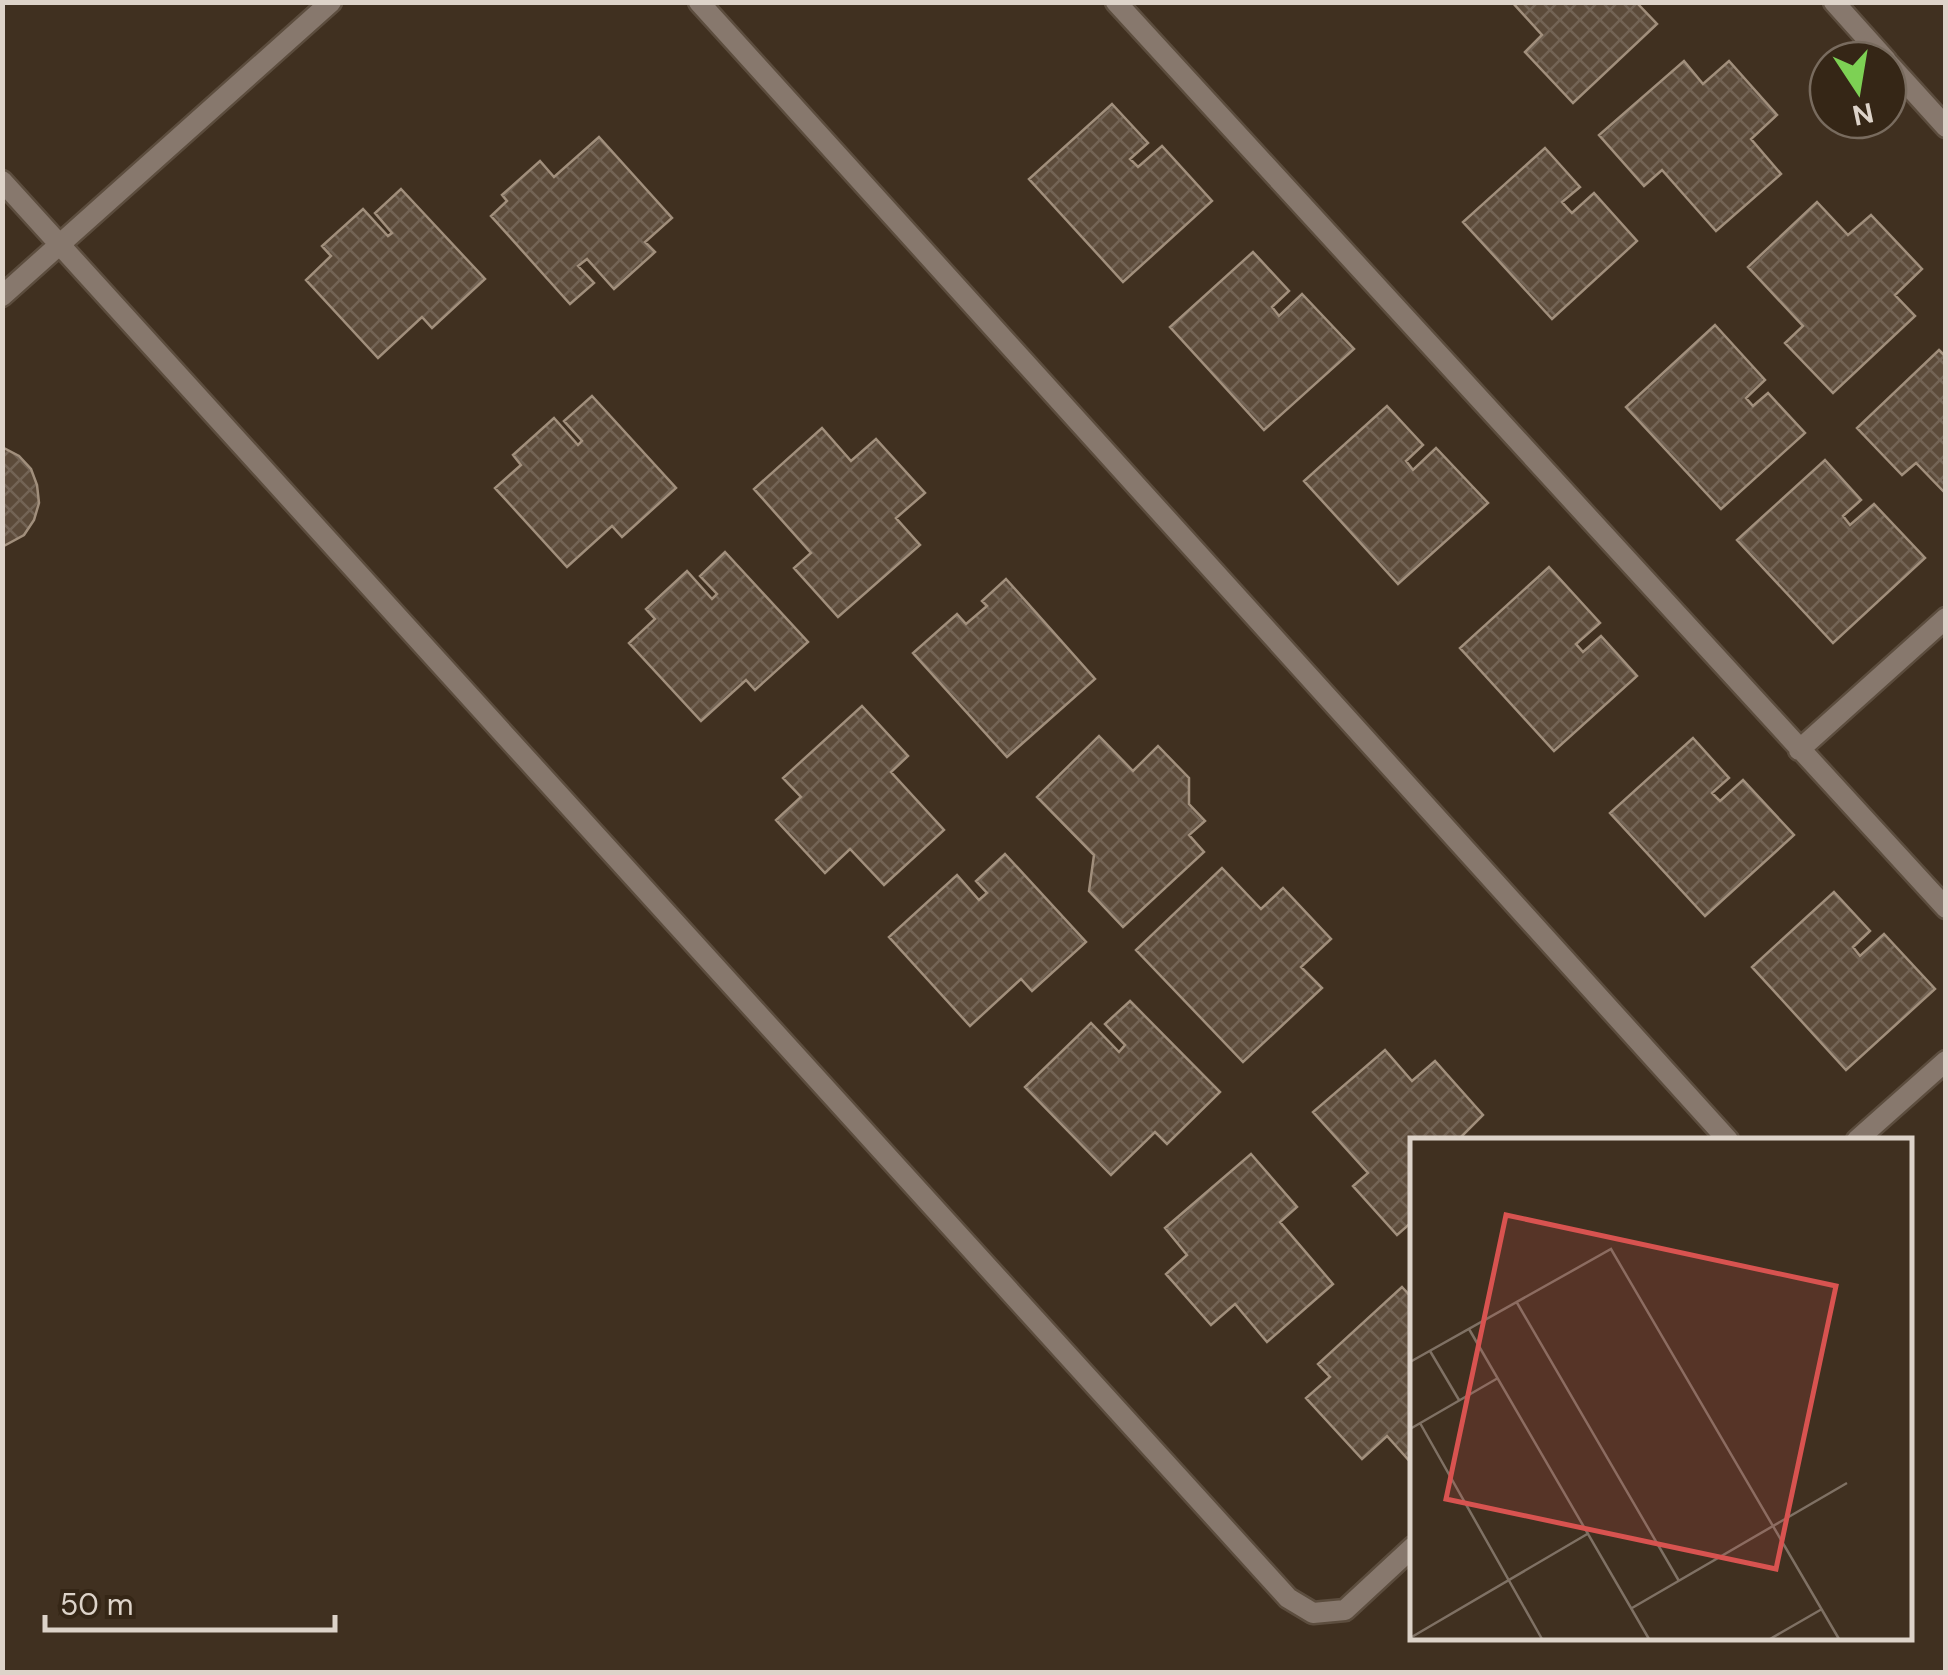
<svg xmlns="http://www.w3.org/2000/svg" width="1948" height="1675" font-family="'DM Sans',sans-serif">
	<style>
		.building { fill: url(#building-cross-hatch); stroke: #a18f7c; stroke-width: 2.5 }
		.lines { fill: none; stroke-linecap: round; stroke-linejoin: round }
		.lane-casing { stroke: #5c4d3e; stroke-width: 25 }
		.lane { stroke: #87786d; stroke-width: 20 }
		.inset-road { fill: none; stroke: #7f7164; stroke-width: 2.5 }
		.view { fill: #d85350; fill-opacity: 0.15; stroke: #d85350; stroke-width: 5 }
		.inset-edge { fill: none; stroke: #ddd3c9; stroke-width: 5 }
	</style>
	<defs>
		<pattern id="building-cross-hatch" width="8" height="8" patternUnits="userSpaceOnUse" patternTransform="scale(2.5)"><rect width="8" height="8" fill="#5c4b3a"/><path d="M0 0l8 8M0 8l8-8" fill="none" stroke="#736455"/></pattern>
	</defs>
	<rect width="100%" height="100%" fill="#403020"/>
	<path class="building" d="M 1512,2 L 1636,2 L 1657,24 L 1573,103 L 1525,52 L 1542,35 Z
		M 1684,61 L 1703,84 L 1729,61 L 1777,115 L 1751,139 L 1781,174 L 1716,231 L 1662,170 L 1644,186 L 1599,135 Z
		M 1112,104 L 1148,143 L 1130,159 L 1138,167 L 1162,146 L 1212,201 L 1123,282 L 1029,179 Z
		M 599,137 L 672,218 L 645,242 L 655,252 L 614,289 L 587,259 L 578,266 L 594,283 L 570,304 L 491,216 L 507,201 L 502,195 L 540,161 L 554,177 Z
		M 1545,148 L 1580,187 L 1562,202 L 1572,213 L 1594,193 L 1637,241 L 1552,319 L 1463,222 Z
		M 401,189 L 485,279 L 432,328 L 422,317 L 378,358 L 306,280 L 331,256 L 322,246 L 363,209 L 388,236 L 392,233 L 375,213 Z
		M 1817,202 L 1848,235 L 1871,215 L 1922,269 L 1895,295 L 1915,316 L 1833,393 L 1785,343 L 1803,326 L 1748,267 Z
		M 1253,252 L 1289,291 L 1272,307 L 1279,316 L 1302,294 L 1354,349 L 1264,430 L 1170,327 Z
		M 1715,325 L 1765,380 L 1746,398 L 1753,406 L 1768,393 L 1805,433 L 1721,509 L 1626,407 Z
		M 1939,350 L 1946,357 L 1946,494 L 1916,463 L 1902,475 L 1857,428 Z
		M 592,396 L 676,488 L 622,537 L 612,526 L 567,567 L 495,488 L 521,465 L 513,455 L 554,418 L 578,445 L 582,441 L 564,421 Z
		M 1387,406 L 1423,445 L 1406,461 L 1413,470 L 1436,448 L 1488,503 L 1398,584 L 1304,481 Z
		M 822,428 L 851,461 L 876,439 L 925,493 L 896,518 L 920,545 L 838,617 L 794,568 L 811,553 L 754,489 Z
		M 2,447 L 19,456 L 31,469 L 37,485 L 39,503 L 34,520 L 24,535 L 2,547 Z
		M 1825,460 L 1861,500 L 1843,516 L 1850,525 L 1874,504 L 1925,558 L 1833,643 L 1737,540 Z
		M 725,552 L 808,642 L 755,690 L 746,680 L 701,721 L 629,643 L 655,619 L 646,609 L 687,571 L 712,599 L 717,594 L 700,576 Z
		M 1549,567 L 1600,623 L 1576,644 L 1583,652 L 1601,636 L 1637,676 L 1554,751 L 1460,648 Z
		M 1006,579 L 1095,679 L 1007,757 L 913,653 L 957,614 L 966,624 L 987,606 L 982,601 Z
		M 862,706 L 908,756 L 891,772 L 944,830 L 884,885 L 850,849 L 825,873 L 776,820 L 801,797 L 783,778 Z
		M 1099,736 L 1133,771 L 1158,746 L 1189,778 L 1189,804 L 1205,821 L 1189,835 L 1204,852 L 1123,927 L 1089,891 L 1094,855 L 1037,797 Z
		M 1693,738 L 1729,778 L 1712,793 L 1720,801 L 1743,780 L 1794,835 L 1705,916 L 1610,813 Z
		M 1005,854 L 1086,942 L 1032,991 L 1021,979 L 970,1026 L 889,937 L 957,875 L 979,900 L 987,893 L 976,881 Z
		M 1222,868 L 1261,909 L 1283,888 L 1331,939 L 1301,967 L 1322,988 L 1243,1062 L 1136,950 Z
		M 1834,892 L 1870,931 L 1853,947 L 1860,956 L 1884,934 L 1935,989 L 1846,1070 L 1752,967 Z
		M 1130,1001 L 1220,1092 L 1167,1144 L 1155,1132 L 1111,1175 L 1025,1087 L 1091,1023 L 1119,1052 L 1125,1045 L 1105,1024 Z
		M 1385,1050 L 1412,1081 L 1435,1061 L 1483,1115 L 1458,1140 L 1413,1140 L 1413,1221 L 1397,1235 L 1353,1186 L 1368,1173 L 1313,1112 Z
		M 1251,1154 L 1297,1207 L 1280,1222 L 1333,1284 L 1267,1342 L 1235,1304 L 1211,1325 L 1166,1274 L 1187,1255 L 1165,1228 Z
		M 1402,1287 L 1413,1299 L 1413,1465 L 1387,1436 L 1362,1459 L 1306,1398 L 1330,1377 L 1318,1364 Z"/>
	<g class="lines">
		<defs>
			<path id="lane" d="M 699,2 L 1728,1140
				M 1116,2 L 1946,908
				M 1834,2 L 1886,60
				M 1888,63 L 1946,127
				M 2,181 L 1288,1598 L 1313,1613 L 1345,1610 L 1413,1547
				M 2,296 L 331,2
				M 1799,750 L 1946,618
				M 1857,1140 L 1946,1061"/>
		</defs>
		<use href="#lane" class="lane-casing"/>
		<use href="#lane" class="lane"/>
	</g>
	<g transform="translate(1410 1138)">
		<rect width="502" height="502" fill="#403020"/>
		<path class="inset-road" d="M 106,163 L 269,443M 59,191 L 239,501M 20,213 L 49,262M 0,224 L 201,111 L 429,501M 10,285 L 132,501M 0,291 L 88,240M 222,470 L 437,345M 0,500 L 179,395M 360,501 L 412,471"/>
		<path class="view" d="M 96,77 L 426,148 L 366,431 L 36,361 Z"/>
		<rect width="502" height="502" class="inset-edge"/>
	</g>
	<rect width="1948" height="1675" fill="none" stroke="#ddd3c9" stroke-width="10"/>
	<g transform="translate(1858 90) rotate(168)"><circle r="48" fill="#352616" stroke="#786b5e" stroke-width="2.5"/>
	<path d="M0-8L18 38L0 25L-18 38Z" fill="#7dd154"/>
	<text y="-15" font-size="28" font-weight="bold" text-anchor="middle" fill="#ddd3c9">N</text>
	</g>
	<path d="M45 1615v15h290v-15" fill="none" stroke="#ddd3c9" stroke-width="5"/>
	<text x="60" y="1615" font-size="30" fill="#ddd3c9" stroke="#352616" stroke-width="8" paint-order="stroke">50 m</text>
</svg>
